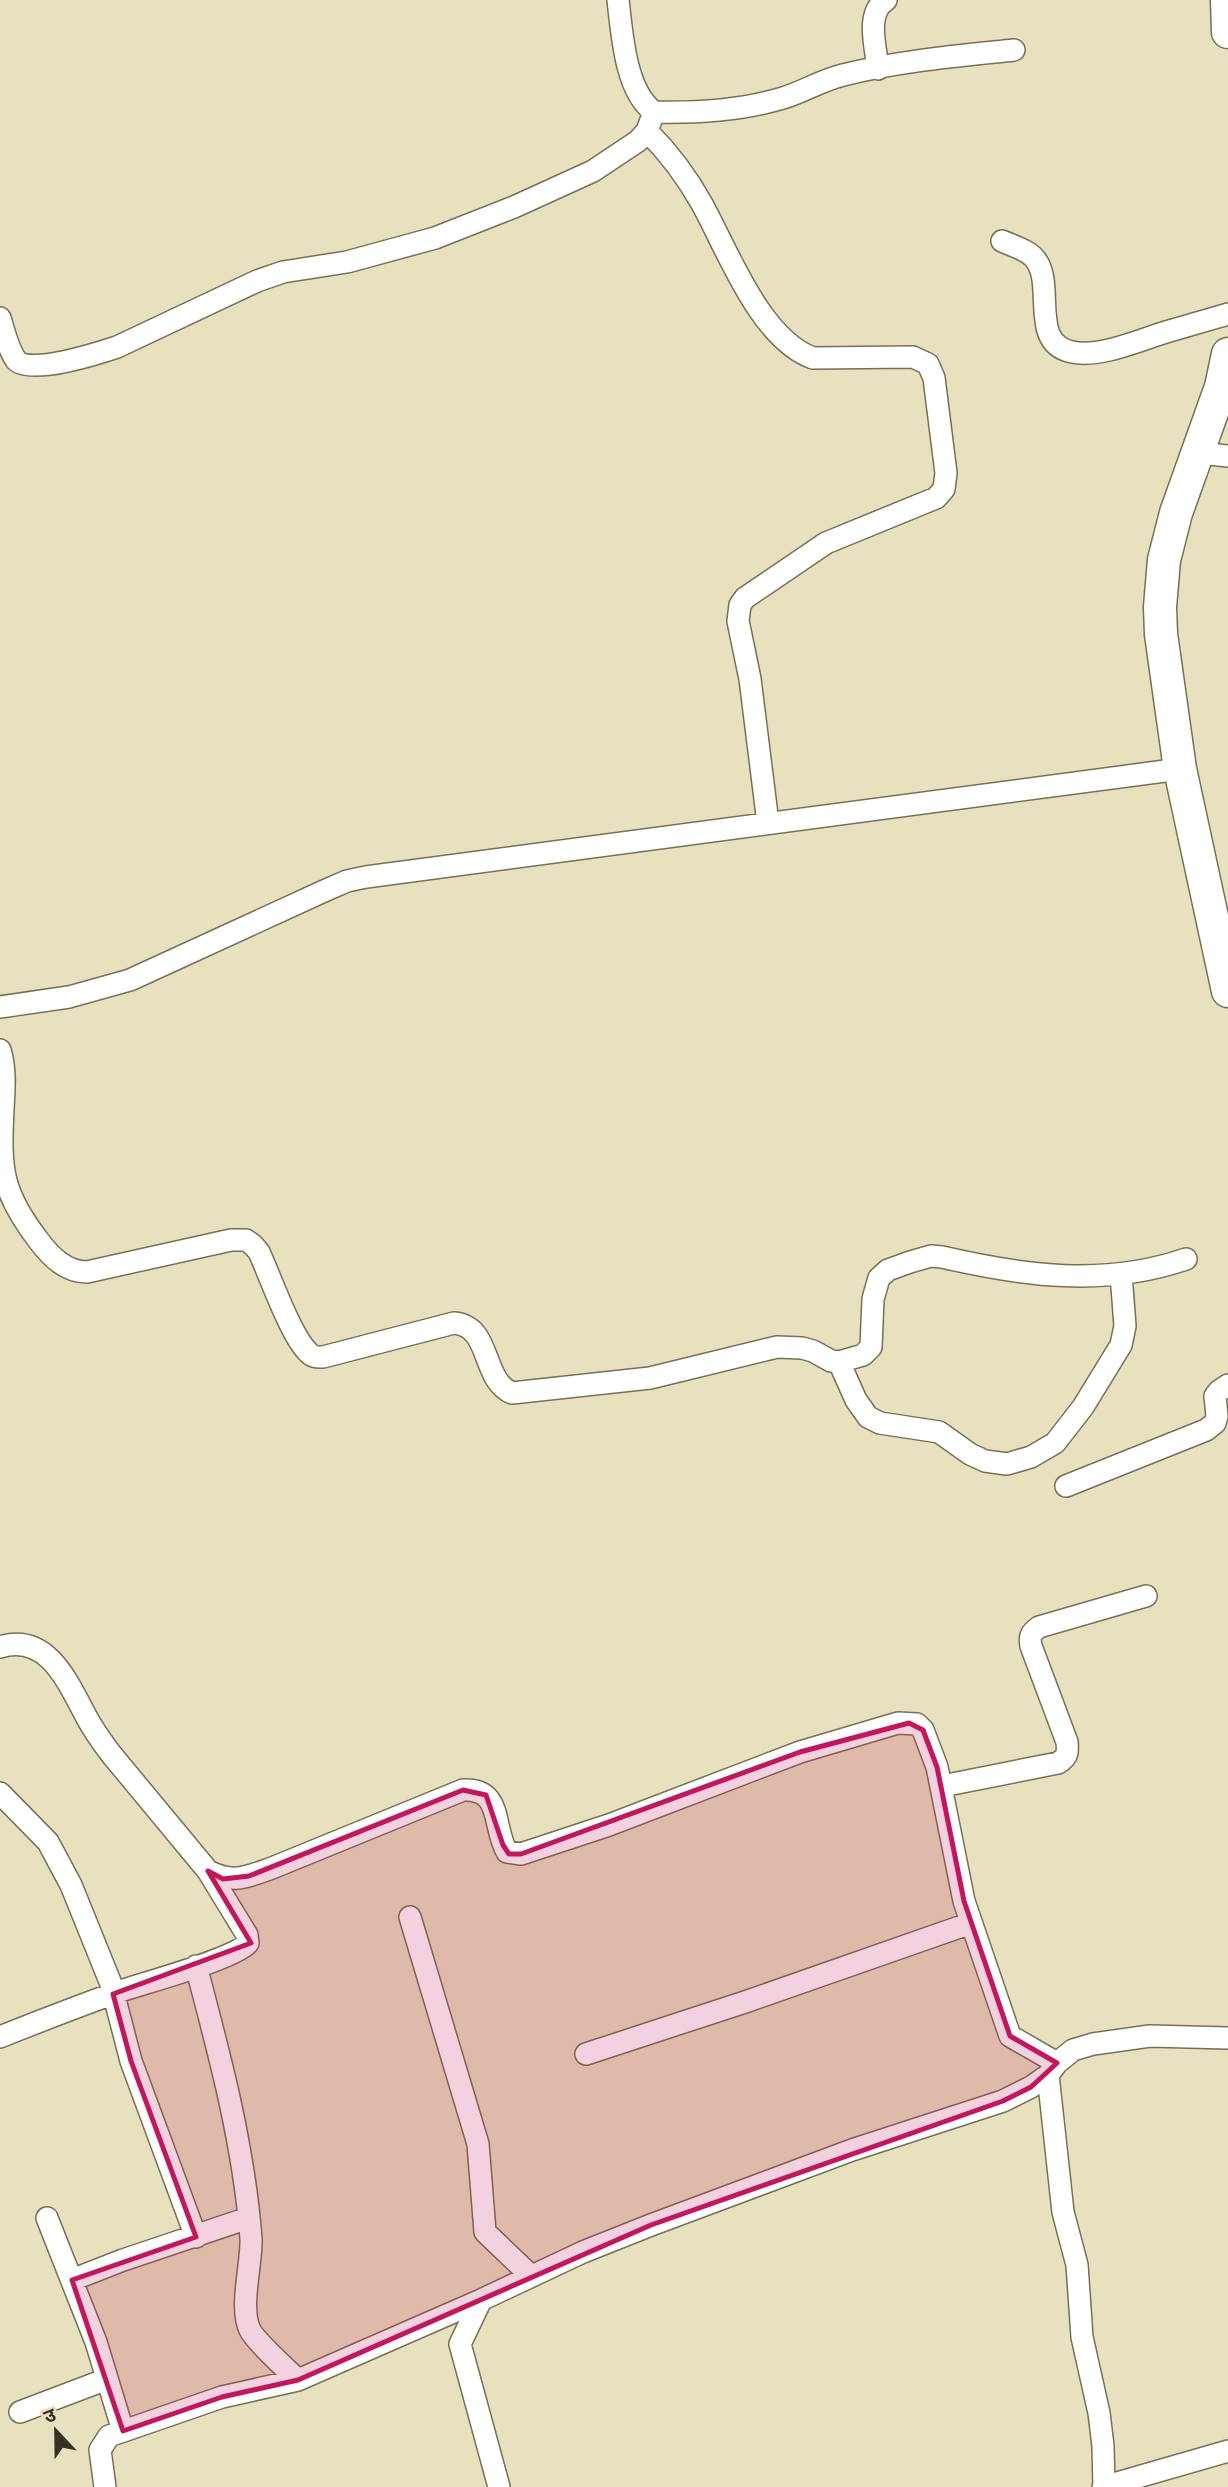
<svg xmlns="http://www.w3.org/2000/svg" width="1228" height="2487" font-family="Montserrat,'Noto Sans Devanagari',sans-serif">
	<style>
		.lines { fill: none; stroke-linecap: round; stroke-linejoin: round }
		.street-casing { stroke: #767153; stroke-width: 24 }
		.secondary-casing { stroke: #767153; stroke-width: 35 }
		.street { stroke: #fff; stroke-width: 21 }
		.secondary { stroke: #fff; stroke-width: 32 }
		.marked { fill: #c2185b; fill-opacity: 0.2; stroke: #c2185b; stroke-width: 5; stroke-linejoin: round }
	</style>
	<rect width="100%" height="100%" fill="#e7e1bf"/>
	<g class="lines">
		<defs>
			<path id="street" d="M 618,0 C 622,33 625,91 654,112 C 696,113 743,110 783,98 C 803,92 822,80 843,75 C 898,61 957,56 1014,50
				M 878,69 C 876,47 865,13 886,0
				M 647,131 C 668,152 687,177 702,204 C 728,251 760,339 813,358 L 913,357 L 928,364 L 934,378 L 946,473 L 944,489 L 936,498 L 826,543 L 745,598 L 740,605 L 738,621 L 750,679 L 768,823
				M 1002,241 C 1013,246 1028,250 1035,259 C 1056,284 1028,343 1072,352 C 1100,358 1140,340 1166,332 C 1187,326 1207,320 1228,314
				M 0,318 C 4,331 8,349 16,360 C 28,376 99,353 117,347 L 257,281 L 283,272 L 347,262 L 435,238 L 514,207 L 593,171 L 638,141 L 647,131 L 654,112
				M 1199,453 L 1228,456
				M 0,1007 L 69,997 L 130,980 L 324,891 L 347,881 L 366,877 L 1180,769
				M 0,1050 C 6,1070 4,1089 3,1109 C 0,1169 1,1192 39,1241 C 51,1257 66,1272 87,1272 L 231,1240 L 246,1240 L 253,1245 L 259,1252 C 270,1276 291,1336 308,1352 C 312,1357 316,1357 323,1357 L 454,1323 C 492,1326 481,1380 512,1393 L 650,1378 L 777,1347 L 802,1348 L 813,1351 L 831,1361 L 839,1362 L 863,1355 L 871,1347 L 873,1299 L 879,1278 L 888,1270 L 910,1262 L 931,1256 L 942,1257 C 1024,1276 1105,1287 1186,1259
				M 839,1362 L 856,1400 L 868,1417 L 880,1423 L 939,1432 L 970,1454 L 985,1461 L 1007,1464 L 1031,1457 L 1055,1443 L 1083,1407 L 1121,1345 L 1125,1326 L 1121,1274
				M 1066,1486 L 1206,1430 L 1215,1423 L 1217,1416 L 1215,1396 L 1219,1391 L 1228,1385
				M 0,1647 C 48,1632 68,1683 87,1718 C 94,1731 102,1742 111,1754 L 208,1871 C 233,1884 247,1877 272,1868 L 463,1790 C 503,1788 492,1826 507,1852 L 521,1854 L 609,1825 L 800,1752 L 898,1723 L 917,1724 L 923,1730 L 937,1767 L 964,1901 L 1010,2036 L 1057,2063
				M 942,1786 L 1058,1763 C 1068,1757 1068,1752 1067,1742 L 1031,1646 C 1029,1636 1031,1633 1039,1627 L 1146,1596
				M 0,1793 L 48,1842 L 71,1885 L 111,1984 L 131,2061 L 196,2237
				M 410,1917 L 478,2144 L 485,2232 L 530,2275
				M 196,1966 C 220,2056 244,2146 251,2239 C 252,2263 239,2308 250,2330 C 255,2340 287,2370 298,2380
				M 0,2037 C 37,2022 74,2008 112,1994 C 139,1984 233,1960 248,1943 L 247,1935 L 208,1871
				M 586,2054 L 745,2002 L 971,1923
				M 1048,2075 L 1063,2212 L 1077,2265 L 1082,2337 L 1099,2413 L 1103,2446 L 1104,2487
				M 47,2218 L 96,2342 L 123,2431
				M 72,2280 L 123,2260 L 248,2218
				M 481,2300 L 460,2344 L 499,2487
				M 20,2412 L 107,2379
				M 105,2487 L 100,2450 L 109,2436 L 222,2397 L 298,2380 L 481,2300 L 583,2252 L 651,2225 L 852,2150 L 1003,2101 L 1031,2087 L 1048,2075 L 1057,2063 L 1073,2050 L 1093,2044 L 1150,2036 L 1228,2038
				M 1103,2487 L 1228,2451"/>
			<path id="secondary" d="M 1227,0 L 1228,32
				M 1228,354 L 1221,387 L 1176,513 L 1164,560 L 1160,607 L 1161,634 L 1180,769 L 1228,991"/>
		</defs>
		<use href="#street" class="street-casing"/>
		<use href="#secondary" class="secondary-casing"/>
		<use href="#street" class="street"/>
		<use href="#secondary" class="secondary"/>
	</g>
	<path class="marked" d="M 909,1723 L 923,1730 L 937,1767 L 964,1901 L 1010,2036 L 1057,2063 L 1031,2087 L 1003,2101 L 651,2225 L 298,2380 L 222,2397 L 123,2431 L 72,2280 L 196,2237 L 131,2061 L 113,1994 L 251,1943 L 208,1871 L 223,1879 L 249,1876 L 463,1790 L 486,1795 L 503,1845 L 509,1854 L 521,1854 L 800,1752 Z"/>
	<g transform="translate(56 2431) rotate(338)" stroke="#e7e1bf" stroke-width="5" paint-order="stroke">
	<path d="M0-5L12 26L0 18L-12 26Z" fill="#343224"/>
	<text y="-10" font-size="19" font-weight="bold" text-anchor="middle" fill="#343224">उ</text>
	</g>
</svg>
